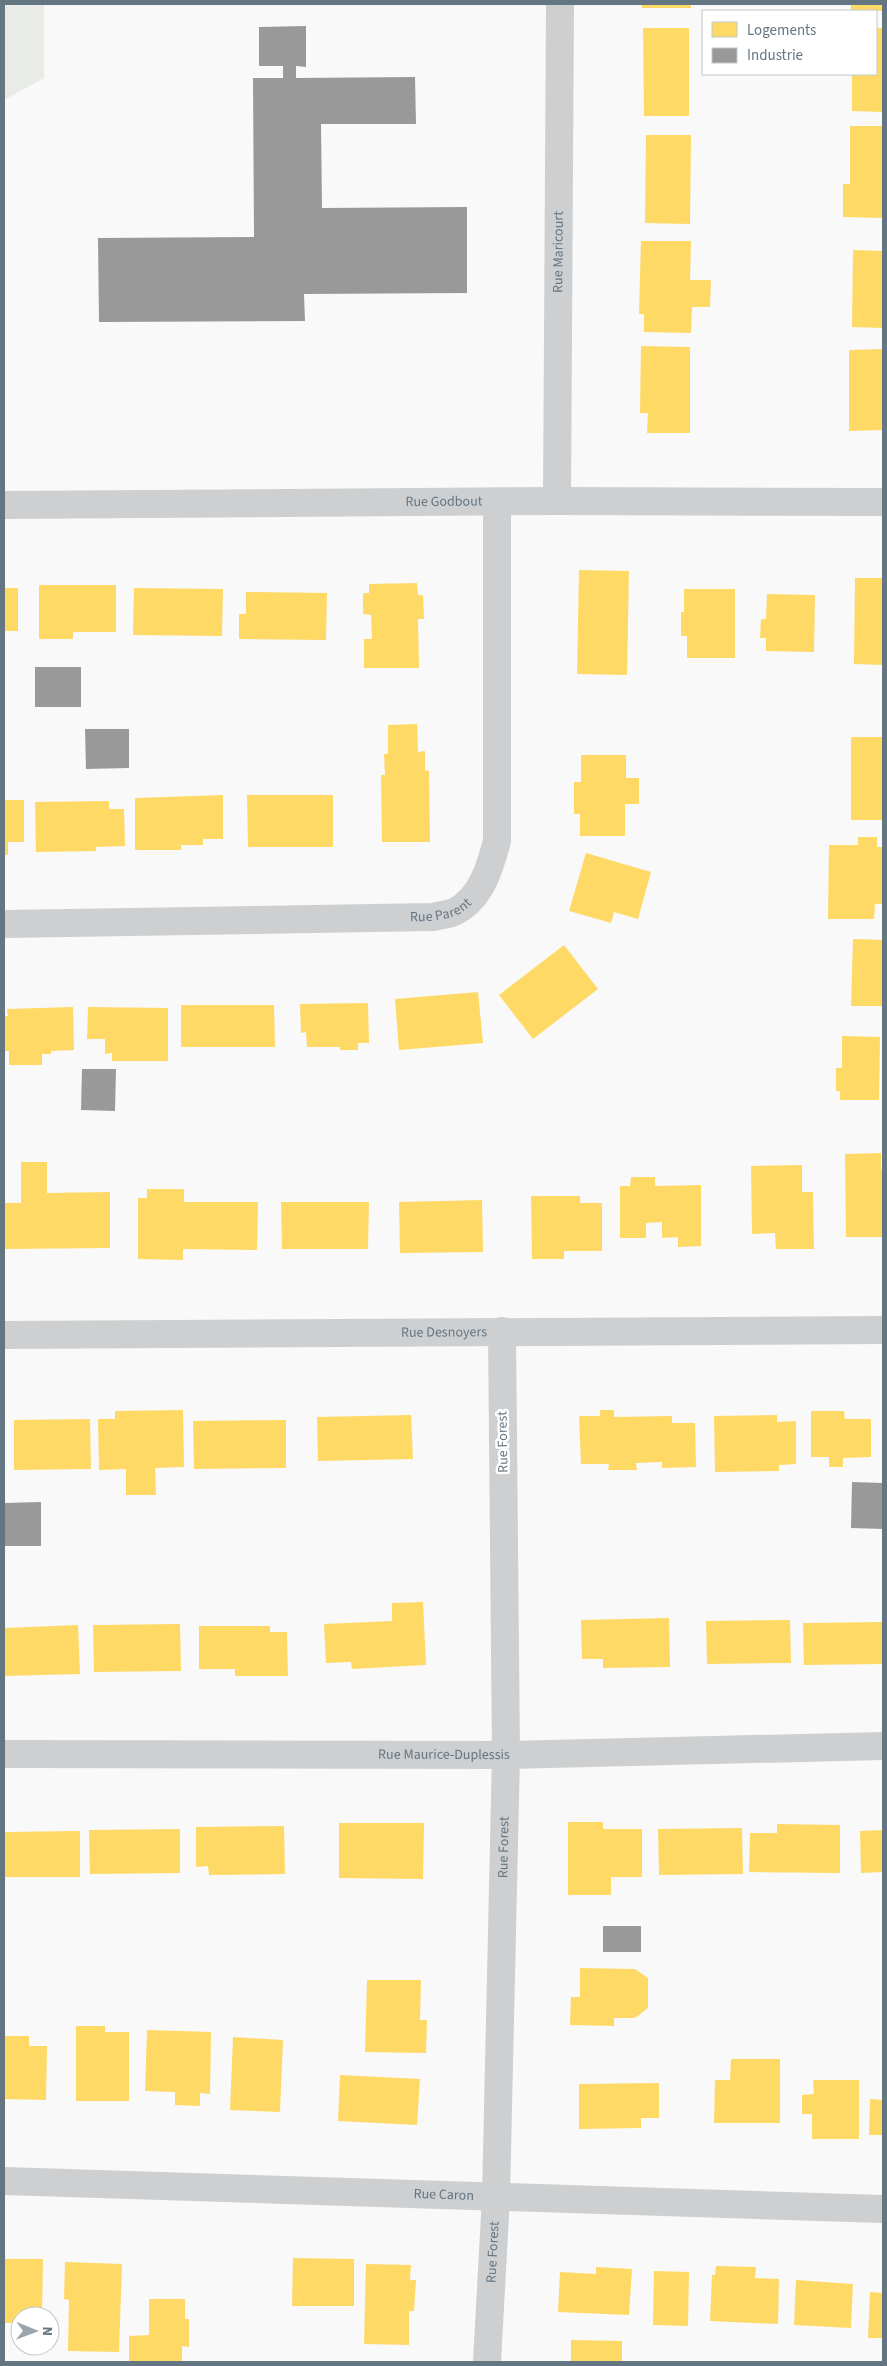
<svg xmlns="http://www.w3.org/2000/svg" width="887" height="2366" font-family="'Source Sans 3',sans-serif">
	<style>
		.green { fill: #e8ebe6 }
		.homes { fill: #ffd966 }
		.industry { fill: #999 }
		.lines { fill: none; stroke-linecap: round; stroke-linejoin: round }
		.minor { stroke: #cecfd0; stroke-width: 28 }
		.labels { text-anchor: middle; dominant-baseline: central; stroke-width: 5; stroke-linejoin: round; paint-order: stroke }
		.street-label { font-size: 14px; fill: #657683; stroke: #fff }
	</style>
	<rect width="100%" height="100%" fill="#f9f9f9"/>
	<path class="green" d="M 4,4 L 44,4 L 44,78 L 4,100 Z"/>
	<path class="homes" d="M 642,4 L 691,4 L 691,8 L 642,8 Z
		M 851,4 L 883,4 L 883,11 L 851,11 Z
		M 643,28 L 689,28 L 689,116 L 644,116 Z
		M 876,28 L 883,28 L 883,112 L 852,111 L 852,74 L 876,74 Z
		M 850,126 L 883,126 L 883,218 L 843,217 L 843,184 L 850,184 Z
		M 646,135 L 691,135 L 690,224 L 645,223 Z
		M 641,241 L 691,241 L 690,280 L 711,280 L 710,307 L 692,307 L 691,333 L 644,332 L 644,314 L 639,314 Z
		M 853,250 L 883,251 L 883,328 L 852,327 Z
		M 641,346 L 690,347 L 690,433 L 647,433 L 648,413 L 640,413 Z
		M 883,349 L 883,430 L 849,431 L 849,350 Z
		M 579,570 L 629,571 L 627,675 L 577,674 Z
		M 855,578 L 883,578 L 883,665 L 854,664 Z
		M 417,583 L 418,595 L 423,595 L 424,619 L 418,619 L 419,668 L 364,668 L 364,639 L 372,639 L 371,615 L 363,614 L 363,593 L 369,593 L 369,584 Z
		M 39,585 L 116,585 L 116,632 L 73,632 L 73,639 L 39,639 Z
		M 4,588 L 18,588 L 18,631 L 4,631 Z
		M 134,588 L 223,589 L 222,636 L 133,635 Z
		M 684,589 L 735,589 L 735,658 L 687,658 L 687,636 L 681,636 L 681,612 L 684,612 Z
		M 246,592 L 327,593 L 326,640 L 239,639 L 239,614 L 246,614 Z
		M 767,594 L 815,595 L 814,652 L 766,651 L 766,638 L 760,638 L 761,619 L 766,619 Z
		M 417,724 L 418,752 L 425,751 L 425,771 L 429,770 L 430,842 L 382,842 L 381,775 L 385,775 L 384,754 L 388,754 L 388,725 Z
		M 851,737 L 883,737 L 883,820 L 851,820 Z
		M 581,755 L 626,755 L 626,778 L 639,778 L 639,804 L 625,804 L 625,836 L 580,836 L 580,814 L 574,814 L 574,782 L 581,782 Z
		M 223,795 L 223,839 L 203,839 L 203,845 L 181,845 L 181,850 L 135,850 L 135,798 Z
		M 247,795 L 333,795 L 333,847 L 248,847 Z
		M 4,800 L 24,800 L 24,842 L 8,842 L 8,855 L 4,855 Z
		M 109,801 L 109,809 L 124,809 L 125,846 L 96,847 L 96,851 L 36,852 L 35,802 Z
		M 858,837 L 877,837 L 877,847 L 883,847 L 883,904 L 875,904 L 874,919 L 828,919 L 829,845 L 858,845 Z
		M 586,853 L 651,872 L 638,919 L 614,912 L 611,923 L 569,911 Z
		M 853,939 L 883,940 L 883,1006 L 851,1006 Z
		M 564,945 L 598,989 L 533,1039 L 499,995 Z
		M 478,992 L 483,1043 L 399,1050 L 395,999 Z
		M 368,1003 L 369,1043 L 358,1043 L 358,1050 L 340,1050 L 340,1047 L 307,1047 L 306,1032 L 301,1033 L 300,1004 Z
		M 181,1005 L 274,1005 L 275,1047 L 181,1047 Z
		M 73,1007 L 74,1050 L 51,1051 L 51,1054 L 42,1054 L 42,1065 L 9,1065 L 9,1051 L 4,1051 L 4,1016 L 8,1016 L 7,1009 Z
		M 88,1007 L 168,1008 L 168,1061 L 112,1061 L 112,1053 L 105,1054 L 105,1039 L 87,1039 Z
		M 842,1036 L 880,1037 L 879,1100 L 840,1100 L 840,1091 L 836,1091 L 836,1068 L 842,1068 Z
		M 881,1153 L 881,1169 L 883,1169 L 883,1237 L 846,1237 L 845,1154 Z
		M 21,1162 L 47,1162 L 47,1193 L 110,1192 L 110,1248 L 4,1249 L 4,1203 L 21,1203 Z
		M 802,1165 L 802,1192 L 813,1192 L 814,1249 L 776,1249 L 775,1233 L 752,1234 L 751,1166 Z
		M 631,1177 L 655,1177 L 655,1186 L 701,1185 L 701,1246 L 678,1247 L 678,1237 L 662,1238 L 662,1222 L 646,1223 L 646,1238 L 620,1238 L 620,1186 L 630,1186 Z
		M 147,1189 L 184,1189 L 184,1202 L 258,1202 L 257,1250 L 183,1249 L 183,1260 L 138,1259 L 138,1198 L 147,1198 Z
		M 531,1196 L 580,1196 L 580,1203 L 602,1203 L 602,1251 L 564,1251 L 564,1259 L 532,1259 Z
		M 482,1200 L 483,1252 L 400,1253 L 399,1202 Z
		M 281,1202 L 369,1202 L 368,1249 L 282,1249 Z
		M 183,1410 L 184,1467 L 155,1468 L 156,1495 L 126,1495 L 126,1469 L 99,1470 L 98,1419 L 115,1419 L 115,1411 Z
		M 600,1410 L 614,1410 L 614,1417 L 672,1416 L 672,1423 L 695,1423 L 696,1467 L 662,1468 L 662,1462 L 636,1463 L 637,1470 L 608,1470 L 609,1464 L 581,1464 L 579,1416 L 600,1416 Z
		M 811,1411 L 844,1411 L 845,1419 L 871,1419 L 871,1457 L 843,1458 L 843,1467 L 829,1467 L 829,1457 L 811,1457 Z
		M 411,1415 L 413,1459 L 318,1461 L 317,1417 Z
		M 777,1415 L 777,1422 L 796,1421 L 796,1464 L 779,1465 L 779,1471 L 715,1472 L 714,1416 Z
		M 90,1419 L 91,1469 L 14,1470 L 14,1420 Z
		M 286,1420 L 286,1468 L 194,1469 L 193,1421 Z
		M 423,1602 L 426,1665 L 352,1669 L 351,1662 L 326,1663 L 324,1624 L 392,1621 L 392,1603 Z
		M 669,1618 L 670,1667 L 603,1668 L 603,1659 L 582,1659 L 581,1620 Z
		M 790,1620 L 791,1663 L 707,1664 L 706,1621 Z
		M 883,1622 L 883,1664 L 804,1665 L 803,1623 Z
		M 180,1624 L 181,1671 L 94,1672 L 93,1625 Z
		M 78,1625 L 80,1674 L 4,1676 L 4,1628 Z
		M 199,1626 L 270,1626 L 270,1632 L 287,1632 L 288,1676 L 235,1676 L 235,1669 L 199,1669 Z
		M 568,1822 L 603,1822 L 603,1829 L 642,1829 L 642,1877 L 611,1877 L 611,1895 L 568,1895 Z
		M 339,1823 L 424,1823 L 423,1879 L 339,1878 Z
		M 777,1824 L 840,1825 L 840,1873 L 749,1872 L 750,1833 L 777,1833 Z
		M 284,1826 L 285,1874 L 209,1875 L 208,1866 L 196,1867 L 196,1827 Z
		M 742,1828 L 743,1874 L 659,1875 L 658,1829 Z
		M 180,1829 L 180,1873 L 90,1874 L 89,1830 Z
		M 883,1830 L 883,1872 L 861,1873 L 860,1831 Z
		M 80,1831 L 80,1877 L 4,1877 L 4,1832 Z
		M 580,1968 L 635,1969 L 648,1978 L 648,2008 L 635,2018 L 614,2018 L 614,2026 L 570,2025 L 571,1997 L 580,1997 Z
		M 367,1980 L 421,1980 L 420,2020 L 427,2020 L 426,2053 L 365,2052 Z
		M 76,2026 L 105,2026 L 105,2032 L 129,2032 L 129,2101 L 76,2101 Z
		M 147,2030 L 211,2032 L 210,2094 L 200,2093 L 200,2106 L 175,2105 L 175,2092 L 145,2091 Z
		M 5,2036 L 29,2036 L 29,2046 L 47,2046 L 46,2100 L 4,2099 Z
		M 233,2037 L 283,2040 L 280,2112 L 230,2110 Z
		M 731,2059 L 780,2059 L 780,2123 L 714,2123 L 715,2080 L 730,2080 Z
		M 340,2075 L 420,2079 L 417,2125 L 338,2121 Z
		M 813,2080 L 859,2080 L 859,2139 L 812,2139 L 812,2114 L 802,2114 L 802,2095 L 814,2094 Z
		M 659,2083 L 659,2118 L 641,2118 L 641,2128 L 579,2129 L 579,2084 Z
		M 870,2099 L 883,2100 L 883,2135 L 869,2135 Z
		M 293,2258 L 354,2259 L 354,2306 L 292,2306 Z
		M 4,2259 L 43,2259 L 42,2316 L 20,2316 L 20,2323 L 4,2323 Z
		M 65,2262 L 122,2264 L 119,2352 L 68,2351 L 69,2300 L 64,2299 Z
		M 366,2264 L 411,2265 L 410,2280 L 416,2280 L 414,2311 L 409,2311 L 409,2345 L 364,2344 Z
		M 716,2266 L 756,2267 L 755,2278 L 779,2279 L 778,2324 L 710,2321 L 712,2275 L 715,2275 Z
		M 596,2267 L 632,2269 L 629,2315 L 558,2312 L 560,2272 L 596,2274 Z
		M 654,2271 L 689,2272 L 688,2326 L 653,2325 Z
		M 796,2280 L 853,2284 L 851,2328 L 794,2325 Z
		M 870,2292 L 883,2293 L 883,2338 L 868,2338 Z
		M 149,2299 L 185,2299 L 185,2319 L 189,2319 L 189,2347 L 182,2346 L 182,2362 L 129,2362 L 129,2336 L 149,2335 Z
		M 571,2340 L 622,2341 L 622,2362 L 571,2362 Z"/>
	<path class="industry" d="M 306,26 L 306,67 L 296,66 L 296,78 L 415,77 L 416,124 L 321,124 L 322,208 L 467,207 L 467,293 L 304,294 L 305,321 L 99,322 L 98,238 L 254,237 L 253,78 L 283,78 L 283,66 L 259,66 L 259,27 Z
		M 35,667 L 81,667 L 81,707 L 35,707 Z
		M 85,729 L 129,729 L 129,768 L 86,769 Z
		M 82,1069 L 116,1069 L 115,1111 L 81,1110 Z
		M 852,1482 L 883,1483 L 883,1529 L 851,1528 Z
		M 41,1502 L 41,1546 L 4,1546 L 4,1503 Z
		M 603,1926 L 641,1926 L 641,1952 L 603,1952 Z"/>
	<g class="lines">
		<g class="minor">
			<path id="s1" d="M 557,501 L 560,4"/>
			<path id="s2" d="M 4,505 L 557,501 L 883,502"/>
			<path id="s3" d="M 4,924 L 433,917 C 440,915 449,915 456,911 C 482,897 490,867 497,841 L 497,502"/>
			<path id="s4" d="M 4,1335 L 883,1330"/>
			<path id="s5" d="M 4,1754 L 506,1755 L 883,1746"/>
			<path id="s6" d="M 4,2181 L 883,2209"/>
			<path id="s7" d="M 487,2362 L 496,2197 L 506,1755 L 502,1331"/>
		</g>
	</g>
	<g class="labels">
		<g class="street-label">
			<text stroke="none"><textPath href="#s1" startOffset="249">Rue Maricourt</textPath></text>
			<text stroke="none"><textPath href="#s2" startOffset="440">Rue Godbout</textPath></text>
			<text stroke="none"><textPath href="#s3" startOffset="438">Rue Parent</textPath></text>
			<text stroke="none"><textPath href="#s4" startOffset="440">Rue Desnoyers</textPath></text>
			<text transform="translate(503 1442) rotate(-91)">Rue Forest</text>
			<text stroke="none"><textPath href="#s5" startOffset="440">Rue Maurice-Duplessis</textPath></text>
			<text stroke="none"><textPath href="#s7" startOffset="515">Rue Forest</textPath></text>
			<text stroke="none"><textPath href="#s6" startOffset="440">Rue Caron</textPath></text>
			<text stroke="none"><textPath href="#s7" startOffset="110">Rue Forest</textPath></text>
		</g>
	</g>
	<rect width="887" height="2366" fill="none" stroke="#657683" stroke-width="10"/>
	<rect x="702" y="10" width="175" height="65" fill="#ffffff" stroke="#c1c8cd"/>
	<rect x="712" y="22" width="25" height="15" fill="#ffd966" stroke="#c1c8cd"/>
	<text x="747" y="35" font-size="15" fill="#657683">Logements</text>
	<rect x="712" y="48" width="25" height="15" fill="#999999" stroke="#c1c8cd"/>
	<text x="747" y="60" font-size="15" fill="#657683">Industrie</text>
	<g transform="translate(35 2331) rotate(91)"><circle r="24" fill="#ffffff" stroke="#c1c8cd"/>
	<path d="M0-4L9 19L0 12L-9 19Z" fill="#99a4ac"/>
	<text y="-8" font-size="14" font-weight="bold" text-anchor="middle" fill="#657683">N</text>
	</g>
</svg>
